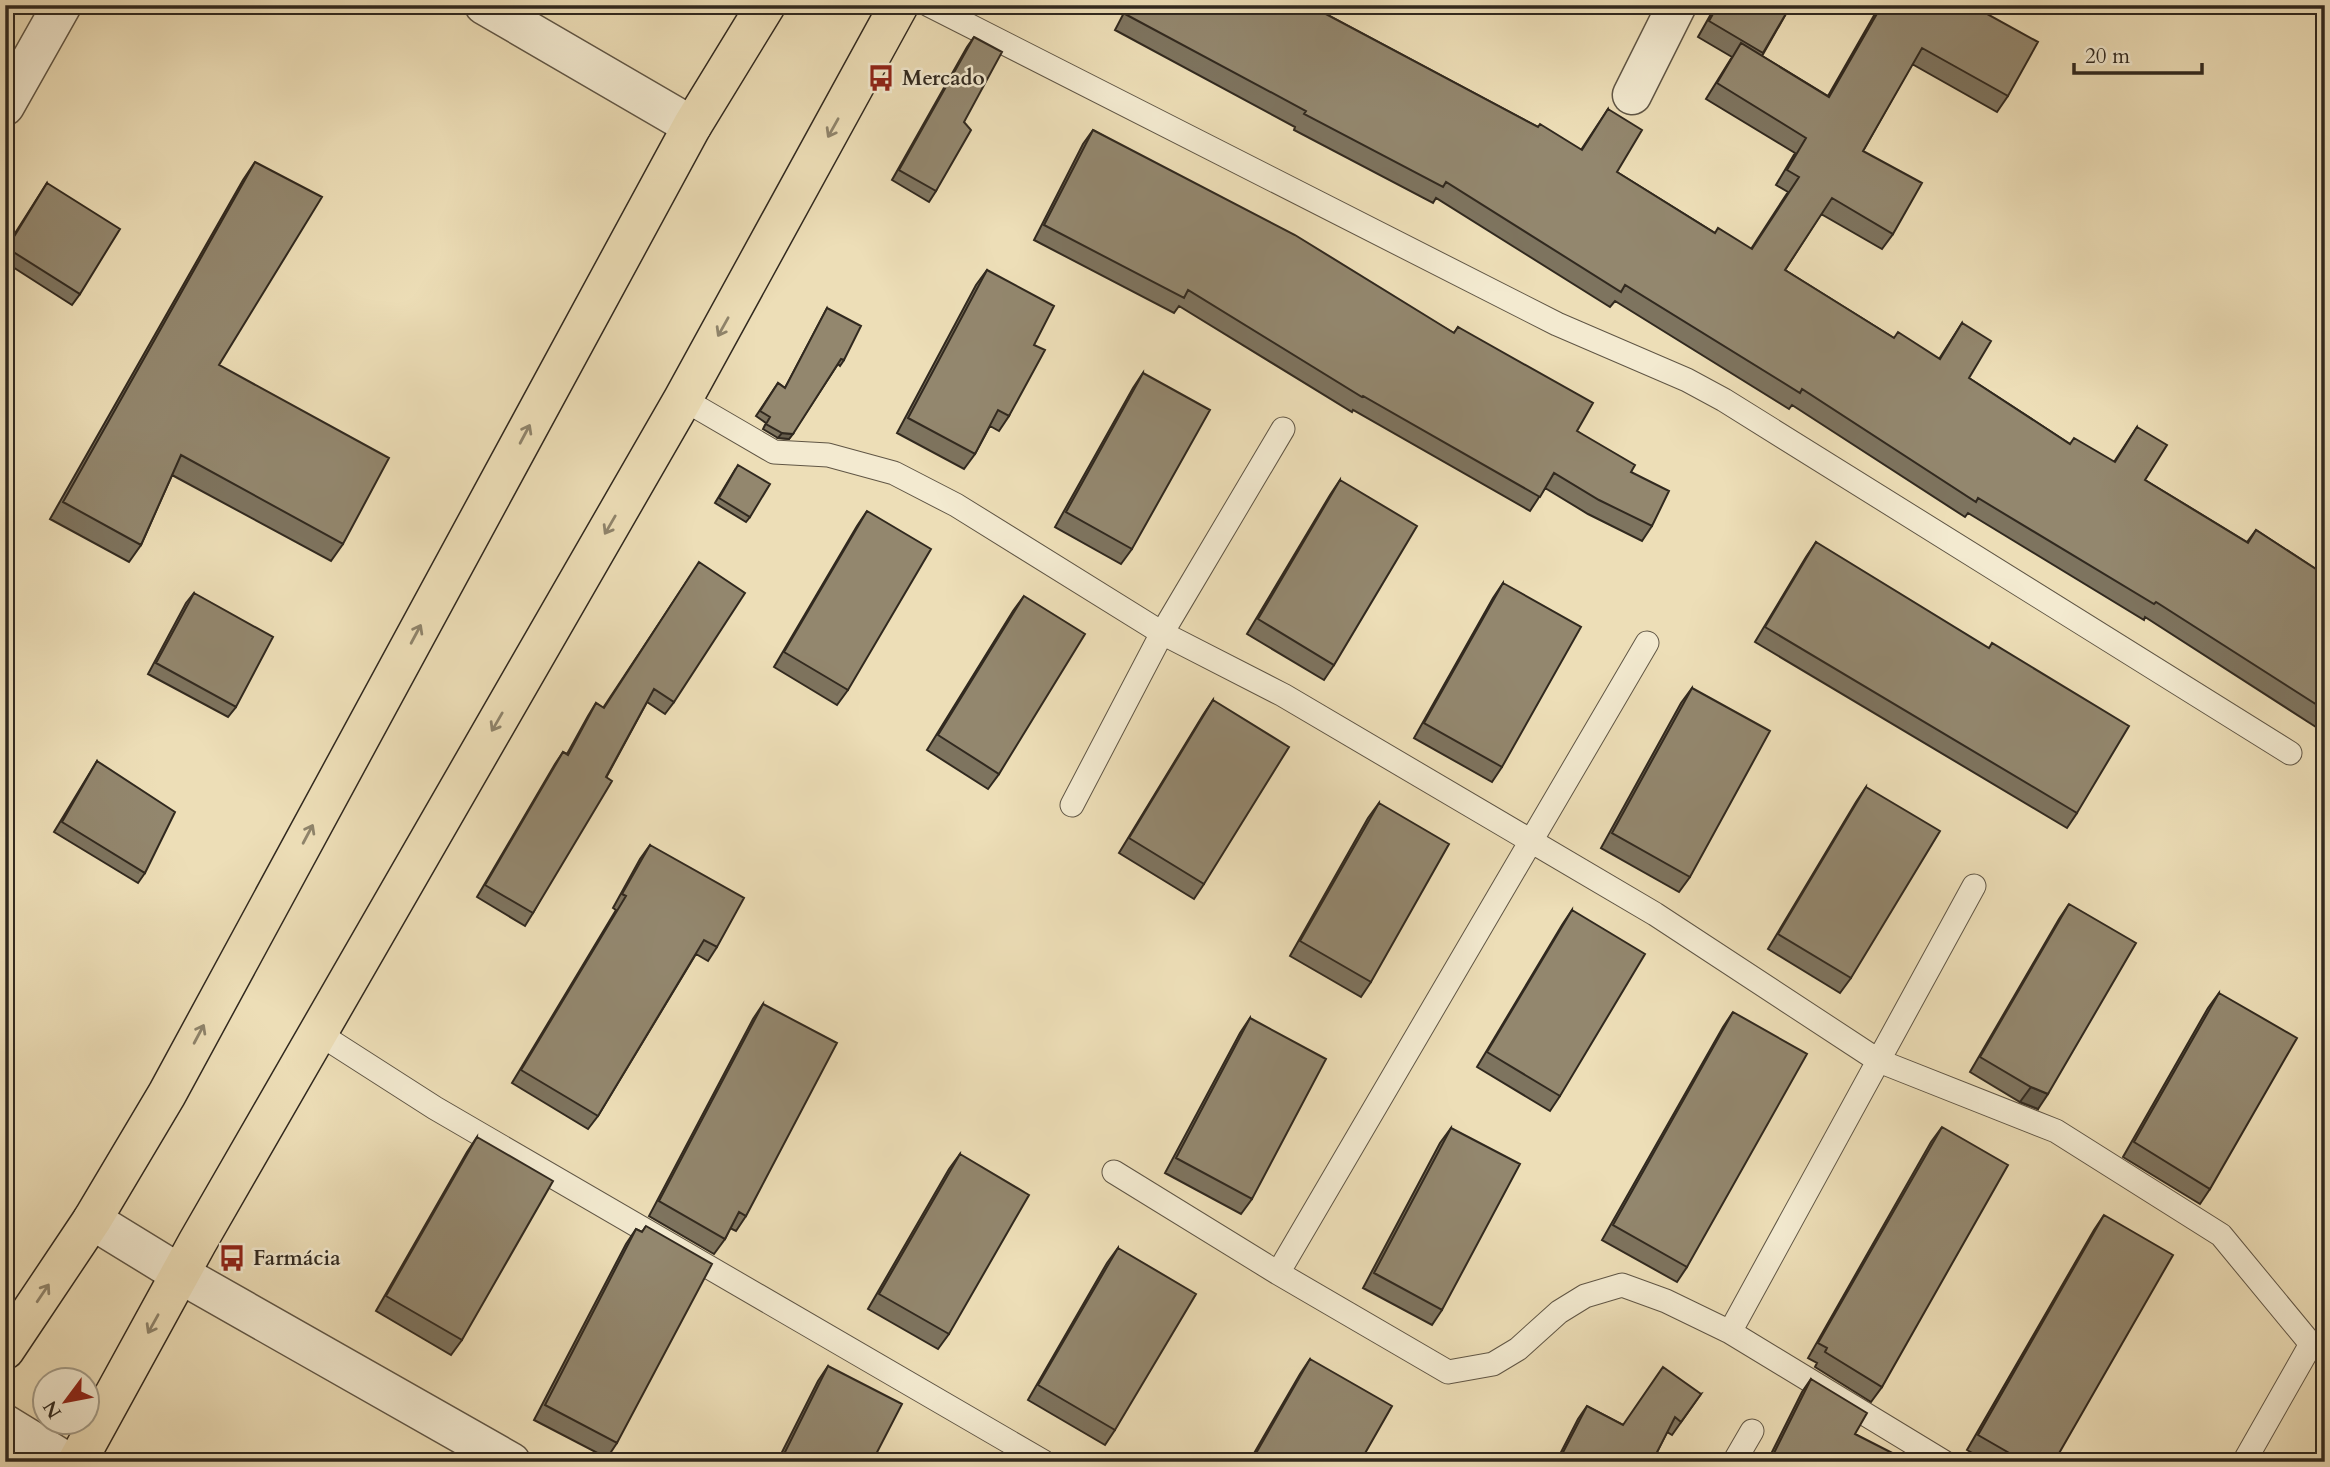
<svg xmlns="http://www.w3.org/2000/svg" width="2330" height="1467" font-family="Cardo,serif">
	<style>
		.lines { fill: none; stroke-linecap: round; stroke-linejoin: round }
		.service-casing { stroke: #605645; stroke-width: 25 }
		.minor-casing { stroke: #605645; stroke-width: 41 }
		.tertiary-casing { stroke: #605645; stroke-width: 41 }
		.trunk-casing { stroke: #31291f; stroke-width: 41 }
		.service { stroke: #f3ead0; stroke-width: 23 }
		.minor { stroke: #f3ead0; stroke-width: 38 }
		.tertiary { stroke: #f3ead0; stroke-width: 38 }
		.trunk { stroke: #eddeb7; stroke-width: 38 }
		.wall { fill: #7e745f; stroke: #31291f; stroke-width: 2 }
		.shaded-wall { fill: #675e4d; stroke: #31291f; stroke-width: 2 }
		.building { fill: #93876e; stroke: #31291f; stroke-width: 2 }
		.oneway { stroke: #8f846b }
		.labels { text-anchor: middle; dominant-baseline: central; stroke-width: 5; stroke-linejoin: round; paint-order: stroke }
		.poi-label { font-size: 21px; font-weight: bold; fill: #31291f; stroke: #f3ead0; text-anchor: start }
	</style>
	<rect width="100%" height="100%" fill="#eddeb7"/>
	<filter id="stains"><feTurbulence type="fractalNoise" baseFrequency=".00286" numOctaves="4"/><feColorMatrix values="0 0 0 0 .2 0 0 0 0 .09 0 0 0 0 .02 0 0 0 .5 -.17"/></filter>
	<radialGradient id="worn" r=".72"><stop offset=".6" stop-color="#630" stop-opacity="0"/><stop offset="1" stop-color="#630" stop-opacity=".3"/></radialGradient>
	<g class="lines">
		<defs>
			<path id="service" d="M 929,5 L 1557,324 L 1687,380 L 1724,400 L 2290,753
				M 683,399 L 774,452 L 828,455 L 894,473 L 956,505 L 1162,633 L 1283,695 L 1655,914 L 1879,1061 L 2056,1131 L 2221,1235 L 2311,1344 L 2325,1351
				M 1647,643 L 1278,1273 L 1448,1372 L 1493,1364 L 1518,1349 L 1559,1312 L 1585,1296 L 1622,1285 L 1666,1301 L 1730,1332 L 1944,1462
				M 1072,805 L 1162,633 L 1283,429
				M 318,1033 L 435,1108 L 1044,1462
				M 1114,1172 L 1278,1273
				M 1730,1332 L 1974,886
				M 1734,1462 L 1752,1431
				M 2244,1462 L 2311,1344"/>
			<path id="minor" d="M 484,5 L 692,126
				M 1632,95 L 1677,5
				M 5,106 L 62,5
				M 92,1220 L 180,1274 L 511,1462"/>
			<path id="tertiary" d="M 5,1424 L 67,1462"/>
			<path id="trunk" d="M 5,1350 L 92,1220 L 167,1094 L 692,126 L 766,5
				M 77,1462 L 197,1243 L 683,399 L 899,5"/>
		</defs>
		<use href="#service" class="service-casing"/>
		<use href="#minor" class="minor-casing"/>
		<use href="#tertiary" class="tertiary-casing"/>
		<use href="#trunk" class="trunk-casing"/>
		<use href="#service" class="service"/>
		<use href="#minor" class="minor"/>
		<use href="#tertiary" class="tertiary"/>
		<use href="#trunk" class="trunk"/>
	</g>
	<path class="wall" d="M 1128,5 L 1309,5 L 1581,150 L 1608,109 L 1617,172 L 1715,233 L 1751,249 L 1788,192 L 1776,185 L 1795,153 L 1706,99 L 1732,57 L 1698,37 L 1716,5 L 1791,5 L 1762,56 L 1828,96 L 1880,5 L 1971,5 L 2008,96 L 1997,112 L 1912,64 L 1863,151 L 1893,234 L 1882,249 L 1821,214 L 1785,270 L 1894,338 L 1939,359 L 1962,323 L 1969,378 L 2070,444 L 2114,462 L 2137,427 L 2145,480 L 2247,542 L 2256,530 L 2325,575 L 2325,721 L 2319,729 L 2145,617 L 2144,620 L 1968,513 L 1965,517 L 1792,405 L 1789,409 L 1615,301 L 1610,307 L 1436,198 L 1433,203 L 1294,130 L 1295,127 L 1115,30 Z
		M 974,37 L 964,122 L 936,191 L 929,202 L 892,180 L 967,47 Z
		M 1093,130 L 1454,333 L 1458,327 L 1577,431 L 1631,472 L 1652,526 L 1642,541 L 1588,514 L 1545,488 L 1530,511 L 1353,410 L 1352,412 L 1179,306 L 1174,313 L 1034,240 L 1083,144 Z
		M 255,162 L 219,365 L 343,544 L 331,561 L 172,475 L 141,545 L 129,562 L 50,519 L 243,180 Z
		M 47,183 L 80,294 L 72,305 L 5,262 L 5,249 Z
		M 987,270 L 1034,345 L 1009,416 L 999,431 L 990,426 L 975,454 L 964,469 L 897,433 L 976,285 Z
		M 827,308 L 844,360 L 840,366 L 838,364 L 789,439 L 778,438 L 763,429 L 766,423 L 756,416 L 778,383 L 785,388 Z
		M 1143,373 L 1132,549 L 1121,564 L 1055,527 L 1133,388 Z
		M 735,470 L 750,517 L 746,522 L 715,503 Z
		M 1340,480 L 1334,665 L 1324,680 L 1247,634 L 1330,495 Z
		M 867,511 L 848,690 L 837,705 L 774,667 L 857,526 Z
		M 1816,542 L 2077,813 L 2067,828 L 1755,642 L 1806,557 Z
		M 691,575 L 674,702 L 665,714 L 647,702 L 533,913 L 525,926 L 477,897 L 555,764 L 563,752 L 567,754 L 588,716 L 596,703 L 603,708 Z
		M 1503,583 L 1502,767 L 1492,782 L 1414,738 L 1493,598 Z
		M 194,593 L 236,707 L 228,717 L 148,674 L 186,603 Z
		M 1024,596 L 999,774 L 988,789 L 927,750 L 1013,611 Z
		M 1692,688 L 1690,877 L 1679,892 L 1601,848 L 1681,703 Z
		M 1213,700 L 1204,884 L 1194,899 L 1119,853 L 1203,715 Z
		M 97,761 L 145,873 L 138,883 L 54,832 Z
		M 1866,787 L 1851,978 L 1840,993 L 1768,949 L 1856,802 Z
		M 1379,803 L 1371,982 L 1361,997 L 1290,956 L 1368,818 Z
		M 650,845 L 717,947 L 708,961 L 696,954 L 598,1116 L 588,1129 L 512,1083 L 616,910 L 613,908 L 640,859 Z
		M 2069,904 L 2038,1109 L 2020,1102 L 1970,1072 L 2059,919 Z
		M 1572,910 L 1560,1096 L 1550,1111 L 1477,1067 L 1562,925 Z
		M 2219,993 L 2210,1189 L 2200,1204 L 2123,1157 L 2208,1008 Z
		M 763,1004 L 746,1216 L 736,1231 L 730,1228 L 725,1239 L 714,1254 L 649,1216 L 753,1019 Z
		M 1733,1012 L 1687,1267 L 1677,1282 L 1602,1240 L 1723,1027 Z
		M 1250,1018 L 1252,1199 L 1241,1214 L 1165,1173 L 1240,1033 Z
		M 1942,1127 L 1882,1387 L 1871,1402 L 1815,1367 L 1817,1363 L 1808,1358 L 1931,1142 Z
		M 1451,1128 L 1442,1310 L 1432,1325 L 1363,1288 L 1440,1143 Z
		M 477,1137 L 462,1340 L 451,1355 L 376,1311 L 467,1152 Z
		M 960,1154 L 949,1334 L 938,1349 L 868,1309 L 949,1169 Z
		M 2104,1215 L 2054,1462 L 1988,1462 L 1967,1450 L 2094,1230 Z
		M 646,1226 L 617,1443 L 607,1458 L 534,1420 L 626,1244 L 636,1229 L 642,1232 Z
		M 1118,1248 L 1115,1430 L 1105,1445 L 1028,1400 L 1107,1263 Z
		M 1310,1359 L 1360,1462 L 1249,1462 L 1300,1374 Z
		M 828,1366 L 872,1462 L 777,1462 L 818,1381 Z
		M 1811,1379 L 1855,1434 L 1902,1462 L 1767,1462 L 1802,1392 Z
		M 1701,1394 L 1672,1435 L 1667,1432 L 1652,1462 L 1556,1462 L 1578,1419 L 1587,1406 L 1623,1425 Z"/>
	<path class="shaded-wall" d="M 782,433 L 793,434 L 789,439 L 778,438 Z
		M 2031,1087 L 2048,1094 L 2038,1109 L 2020,1102 Z"/>
	<path class="building" d="M 1130,5 L 1309,5 L 1538,127 L 1540,124 L 1582,150 L 1608,109 L 1642,130 L 1617,172 L 1715,233 L 1718,228 L 1752,249 L 1799,177 L 1787,170 L 1806,138 L 1717,83 L 1741,43 L 1829,97 L 1882,5 L 1971,5 L 2038,42 L 2008,96 L 1922,48 L 1863,151 L 1922,183 L 1893,234 L 1832,198 L 1785,270 L 1894,338 L 1898,332 L 1940,359 L 1962,323 L 1991,341 L 1969,378 L 2070,444 L 2074,438 L 2115,462 L 2137,427 L 2167,445 L 2145,480 L 2248,543 L 2256,530 L 2325,575 L 2325,710 L 2156,602 L 2154,604 L 1978,498 L 1976,502 L 1802,389 L 1800,393 L 1625,285 L 1621,292 L 1446,182 L 1443,187 L 1304,114 L 1306,111 L 1125,14 Z
		M 1718,5 L 1791,5 L 1763,53 L 1709,21 Z
		M 974,37 L 1002,52 L 964,122 L 971,130 L 936,191 L 899,170 Z
		M 1093,130 L 1295,235 L 1454,333 L 1458,327 L 1593,403 L 1577,431 L 1635,465 L 1631,472 L 1669,491 L 1652,526 L 1599,500 L 1554,473 L 1540,497 L 1363,396 L 1362,397 L 1188,290 L 1184,298 L 1044,225 Z
		M 255,162 L 322,197 L 219,365 L 389,458 L 343,544 L 181,455 L 141,545 L 63,502 Z
		M 47,183 L 120,229 L 80,294 L 7,248 Z
		M 987,270 L 1054,306 L 1034,345 L 1045,350 L 1009,416 L 998,410 L 975,454 L 908,418 Z
		M 827,308 L 861,326 L 844,360 L 841,359 L 793,434 L 782,433 L 766,424 L 770,417 L 760,411 L 778,383 L 785,388 Z
		M 1143,373 L 1210,410 L 1132,549 L 1066,512 Z
		M 738,465 L 770,484 L 750,517 L 719,498 Z
		M 1340,480 L 1417,526 L 1334,665 L 1258,619 Z
		M 867,511 L 931,549 L 848,690 L 784,652 Z
		M 1816,542 L 1989,648 L 1992,643 L 2129,726 L 2077,813 L 1765,627 Z
		M 699,562 L 745,593 L 674,702 L 654,689 L 606,777 L 612,781 L 533,913 L 485,885 L 563,752 L 568,755 L 596,703 L 604,708 Z
		M 1503,583 L 1581,627 L 1502,767 L 1424,723 Z
		M 194,593 L 273,637 L 236,707 L 156,663 Z
		M 1024,596 L 1085,634 L 999,774 L 938,735 Z
		M 1692,688 L 1770,731 L 1690,877 L 1612,833 Z
		M 1213,700 L 1289,747 L 1204,884 L 1129,838 Z
		M 97,761 L 175,812 L 145,873 L 62,822 Z
		M 1866,787 L 1940,831 L 1851,978 L 1778,934 Z
		M 1379,803 L 1449,844 L 1371,982 L 1300,941 Z
		M 650,845 L 744,898 L 717,947 L 704,940 L 598,1116 L 521,1070 L 626,896 L 622,894 Z
		M 2069,904 L 2136,943 L 2048,1094 L 2031,1087 L 1980,1057 Z
		M 1572,910 L 1645,954 L 1560,1096 L 1487,1052 Z
		M 2219,993 L 2297,1038 L 2210,1189 L 2134,1142 Z
		M 763,1004 L 837,1043 L 746,1216 L 739,1212 L 725,1239 L 659,1201 Z
		M 1733,1012 L 1807,1054 L 1687,1267 L 1613,1225 Z
		M 1250,1018 L 1326,1059 L 1252,1199 L 1176,1158 Z
		M 1942,1127 L 2008,1165 L 1882,1387 L 1825,1352 L 1827,1348 L 1818,1343 Z
		M 1451,1128 L 1520,1164 L 1442,1310 L 1374,1273 Z
		M 477,1137 L 553,1181 L 462,1340 L 386,1296 Z
		M 960,1154 L 1029,1195 L 949,1334 L 879,1294 Z
		M 2104,1215 L 2173,1255 L 2054,1462 L 2025,1462 L 1978,1435 Z
		M 646,1226 L 712,1264 L 617,1443 L 545,1405 L 636,1229 L 642,1232 Z
		M 1118,1248 L 1196,1294 L 1115,1430 L 1038,1385 Z
		M 1310,1359 L 1392,1406 L 1360,1462 L 1251,1462 Z
		M 828,1366 L 902,1404 L 872,1462 L 780,1462 Z
		M 1663,1367 L 1701,1394 L 1681,1422 L 1675,1417 L 1652,1462 L 1558,1462 L 1587,1406 L 1623,1425 Z
		M 1811,1379 L 1867,1413 L 1855,1434 L 1904,1459 L 1902,1462 L 1785,1462 L 1773,1455 Z"/>
	<defs><path id="oneway-shaft" d="M-6 0H5M1.5-3L5.5 0L1.5 3" fill="none" stroke-width="1.6" stroke-linecap="round" stroke-linejoin="round" transform="scale(1.75)"/></defs>
	<g class="oneway">
		<use href="#oneway-shaft" transform="translate(833 128) rotate(119)"/>
		<use href="#oneway-shaft" transform="translate(723 327) rotate(119)"/>
		<use href="#oneway-shaft" transform="translate(525 434) rotate(-62)"/>
		<use href="#oneway-shaft" transform="translate(610 525) rotate(120)"/>
		<use href="#oneway-shaft" transform="translate(416 634) rotate(-62)"/>
		<use href="#oneway-shaft" transform="translate(497 722) rotate(120)"/>
		<use href="#oneway-shaft" transform="translate(308 834) rotate(-62)"/>
		<use href="#oneway-shaft" transform="translate(199 1034) rotate(-62)"/>
		<use href="#oneway-shaft" transform="translate(43 1293) rotate(-56)"/>
		<use href="#oneway-shaft" transform="translate(153 1324) rotate(119)"/>
	</g>
	<defs>
		<symbol id="bus-bare" viewBox="-9 -9 18 18"><path d="M-5-6H5V4H4V6H2V4H-2V6H-4V4H-5ZM-3.5-4V0h7V-4ZM-3.5 1.2v1.5H-2V1.2ZM2 1.2v1.5H3.5V1.2Z" fill="#8f2418" stroke="#f3ead0" stroke-width="2.5" paint-order="stroke"/></symbol>
	</defs>
	<g fill-rule="evenodd">
		<use href="#bus-bare" x="862" y="59" width="38" height="38"/>
		<use href="#bus-bare" x="213" y="1239" width="38" height="38"/>
	</g>
	<g class="labels">
		<g class="poi-label">
			<text x="902" y="78">Mercado</text>
			<text x="253" y="1258">Farmácia</text>
		</g>
	</g>
	<rect width="2330" height="1467" fill="none" stroke="#eddeb7" stroke-width="28"/>
	<rect x="7" y="7" width="2316" height="1453" fill="none" stroke="#31291f" stroke-width="3.5"/>
	<rect x="14" y="14" width="2302" height="1439" fill="none" stroke="#31291f" stroke-width="2"/>
	<g transform="translate(66 1401) rotate(238)"><circle r="33" fill="#f3ead0" stroke="#a59d89" stroke-width="2"/>
	<path d="M0-5L12 26L0 18L-12 26Z" fill="#8f2418"/>
	<text y="-10" font-size="19" font-weight="bold" text-anchor="middle" fill="#31291f">N</text>
	</g>
	<path d="M2074 63v10h128v-10" fill="none" stroke="#31291f" stroke-width="3.5"/>
	<text x="2085" y="63" font-size="21" fill="#31291f" stroke="#f3ead0" stroke-width="5" paint-order="stroke">20 m</text>
	<rect width="100%" height="100%" filter="url(#stains)"/>
	<rect width="100%" height="100%" fill="url(#worn)"/>
</svg>
